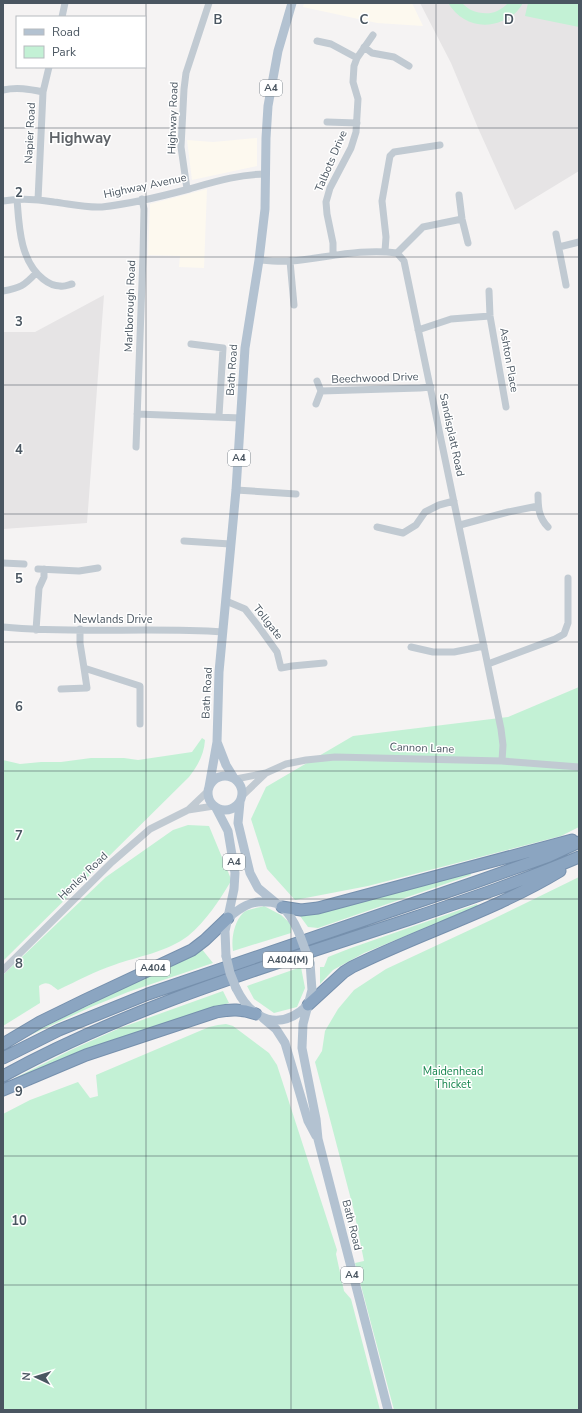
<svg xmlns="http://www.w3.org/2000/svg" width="582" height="1413" font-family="'Nunito Sans',sans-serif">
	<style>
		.commercial { fill: #fdf9ef }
		.education { fill: #e6e4e5 }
		.green { fill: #c3f1d5 }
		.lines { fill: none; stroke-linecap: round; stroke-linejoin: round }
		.highway-casing { stroke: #7690ad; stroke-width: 13 }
		.minor { stroke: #c1cad2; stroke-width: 7 }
		.major { stroke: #b3c2d1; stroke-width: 9 }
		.highway { stroke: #8ba5c1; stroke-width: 11 }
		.major-bridge { stroke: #b3c2d1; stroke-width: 9 }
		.grid { fill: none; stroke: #4a5661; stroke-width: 1; stroke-opacity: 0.55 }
		.labels { text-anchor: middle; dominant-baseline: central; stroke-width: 3; stroke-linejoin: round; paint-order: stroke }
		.shield { fill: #fff; stroke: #808990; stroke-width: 1 }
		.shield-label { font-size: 10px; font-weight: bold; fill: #4a5661 }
		.street-label { font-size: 11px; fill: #4a5661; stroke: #fff }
		.park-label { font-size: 11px; fill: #17864f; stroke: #fff }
		.district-label { font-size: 15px; font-weight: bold; fill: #5f6368; stroke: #fff }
		.grid-label { font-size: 13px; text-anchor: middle; font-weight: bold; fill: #4a5661; stroke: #fff; stroke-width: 3; stroke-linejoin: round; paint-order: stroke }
	</style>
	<rect width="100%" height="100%" fill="#f5f3f3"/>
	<path class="commercial" d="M 304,3 L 412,3 L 423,26 L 377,23 L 303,7 Z
		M 257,138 L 257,166 L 192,180 L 187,140 L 213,142 Z
		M 207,189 L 204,268 L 179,267 L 180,256 L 148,255 L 150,204 Z"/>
	<path class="education" d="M 420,3 L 579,3 L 579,171 L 515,210 L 478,128 L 451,63 Z
		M 104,295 L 87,523 L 3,529 L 3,332 L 35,332 Z"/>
	<path class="green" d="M 448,3 C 452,3 457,2 461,3 C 464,4 467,8 471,10 C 485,16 498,14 508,3 L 523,3 C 518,12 511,18 502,21 C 481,30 460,22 448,3 Z
		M 528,3 L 579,3 L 579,27 L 525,16 Z
		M 579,687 L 579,827 L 561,836 L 368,886 L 295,900 L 267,869 L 251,819 L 266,787 L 353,736 L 508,717 Z
		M 202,738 L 205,740 C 204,755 198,765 189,777 L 3,961 L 3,760 L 20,764 L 41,762 L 61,762 L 91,758 L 124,758 L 138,760 L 192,752 Z
		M 188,825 L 209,826 L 231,879 L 231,881 C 219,901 206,921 188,936 C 167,952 139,956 114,965 C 95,971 77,981 58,990 C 51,985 47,980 39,986 L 40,1003 L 3,1026 L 3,975 L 106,877 L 173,830 Z
		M 470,873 L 471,875 L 318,928 L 308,927 L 300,916 L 332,910 Z
		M 579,877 L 579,1410 L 394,1410 L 355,1263 L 364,1261 L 354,1211 L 315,1062 L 322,1051 L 325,1031 L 338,1009 L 354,990 L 386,969 L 491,920 Z
		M 477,904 L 478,906 L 469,910 L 364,953 L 333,970 L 320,984 L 320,967 L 324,967 L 328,957 L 351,948 Z
		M 264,906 L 281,915 L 291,924 L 291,933 L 233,951 C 231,939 234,922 243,913 C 247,909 258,908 264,906 Z
		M 201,948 L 213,963 L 128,992 L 91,1007 L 24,1038 L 24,1037 L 140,980 Z
		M 301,967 L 305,988 L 297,1007 L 274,1013 L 254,999 L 247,986 Z
		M 223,991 L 229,1003 L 139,1032 L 86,1050 L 8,1083 L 15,1078 L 73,1049 L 120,1028 Z
		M 226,1024 L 233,1026 L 269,1053 L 277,1065 L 337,1250 L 336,1254 L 344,1291 L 351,1299 L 380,1410 L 3,1410 L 3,1114 L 30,1100 L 78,1082 L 90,1098 L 98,1096 L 96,1075 L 209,1027 L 218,1025 Z"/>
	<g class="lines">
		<defs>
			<path id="highway" d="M 282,907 L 301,910 L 318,908 L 572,840
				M 308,1005 L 344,972 L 352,967 C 420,933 494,911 560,871
				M 3,1044 L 40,1022 L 85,1000 L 192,950 L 205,940 L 228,918
				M 3,1058 L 59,1030 L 148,994 L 473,883 L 549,856 L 579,842
				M 3,1076 C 132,1005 275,964 413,918 C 469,899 525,880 579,857
				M 3,1090 L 86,1055 L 216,1012 C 231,1009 242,1009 256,1014"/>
		</defs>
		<use href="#highway" class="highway-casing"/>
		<path class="minor" d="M 62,17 L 65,3
			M 317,41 L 331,44 L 357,58
			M 364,47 L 372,53 L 394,57 L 409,66
			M 3,90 C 17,87 29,89 43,92
			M 327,122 L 357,123
			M 187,189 L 181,147 L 184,89 L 186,73 L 209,3
			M 459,195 L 462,219 L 468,243
			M 17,199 C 19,226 20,261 43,279 C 48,283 54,286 60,286 C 64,287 68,285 72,284
			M 38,200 L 43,92 L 49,67
			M 3,201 C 20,198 37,199 54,202 C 70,204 86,208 102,207 C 129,204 163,196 189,189 C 214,182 240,174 266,174
			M 556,234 L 566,285
			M 559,247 L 579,242
			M 385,251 L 386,237 L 382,201 L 390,156 L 394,152 L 440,145
			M 397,253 L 423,227 L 462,219
			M 333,255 L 333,243 L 327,214 L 326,202 L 330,188 L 351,148 L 356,132 L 358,99 L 353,82 L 354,66 L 357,58 L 373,35
			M 259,260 C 270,261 280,262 291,261 C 326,258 361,248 397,253 L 404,261 L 501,729 L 503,745 L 502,761
			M 290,261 L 294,305
			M 3,291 C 20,288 24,286 36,273
			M 489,291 L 490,316 L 506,407
			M 418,330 L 451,319 L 490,316
			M 191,344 L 223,348 L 219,416
			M 321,391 L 420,388 L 431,387
			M 316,404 L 321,391 L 317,381
			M 137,414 L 241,418
			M 136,447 L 143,255 L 144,209 L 142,199
			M 236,490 L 296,494
			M 538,495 C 538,508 539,518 548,527
			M 460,525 L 508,512 L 538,506
			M 377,527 L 403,533 L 416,525 L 425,512 L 439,505 L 454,501
			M 184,541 L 230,544
			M 3,563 L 24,564
			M 38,569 L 79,571 L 98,568
			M 226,601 L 245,609 L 259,627 L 277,652 L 281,668 L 292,666 L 324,663
			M 3,627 C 76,634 150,627 223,632
			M 80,629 L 80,643 L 84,668 L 140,686 L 140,724
			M 36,630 L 39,588 L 44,577 L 44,569
			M 411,647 L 433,652 L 454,652 L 484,646
			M 488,664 L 555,639 L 564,634 L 568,623 L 568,578
			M 61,689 L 87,688 L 84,668
			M 236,779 L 266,773 L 286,764 L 306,760 L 335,757 L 502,761 L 579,767
			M 242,796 L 266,773
			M 188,810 L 208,791
			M 3,970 L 112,862 L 150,829 L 188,810 L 214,806"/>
		<path class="major" d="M 217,742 L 226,765 L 234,778
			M208 793a17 17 0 1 1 34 0a17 17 0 1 1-34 0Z
			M 209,787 L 217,742 L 219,672 L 236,490 L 245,348 L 259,260 L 265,209 L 266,138 L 268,106 L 278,51 L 292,3
			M 240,802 L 238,823 L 250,873 L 258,888 L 276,903
			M 216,808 L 228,831 L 235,873 L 234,889 L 225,931 L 226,956
			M 228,918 C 240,908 251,900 267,902 C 272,902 278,903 282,907 C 290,913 295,924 299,933
			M 310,963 L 312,990 L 303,1024 L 302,1048 L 316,1119 L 318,1139 L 388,1410
			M 236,988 C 252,1021 280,1032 308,1005
			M 263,1018 L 276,1029 L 285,1043 L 308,1121 L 316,1136"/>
		<use href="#highway" class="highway"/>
		<path class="major-bridge" d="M 299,933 L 310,963
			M 226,956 L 230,973 L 236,988"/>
	</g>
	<path class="grid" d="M 146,3 L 146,1410M 291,3 L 291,1410M 436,3 L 436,1410M 3,128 L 579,128M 3,257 L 579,257M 3,385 L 579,385M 3,514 L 579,514M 3,642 L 579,642M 3,771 L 579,771M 3,899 L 579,899M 3,1028 L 579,1028M 3,1156 L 579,1156M 3,1285 L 579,1285"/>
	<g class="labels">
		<g class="shield">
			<rect x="260" y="80" width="22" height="16" rx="3"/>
			<rect x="228" y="450" width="22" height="16" rx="3"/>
			<rect x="223" y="854" width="22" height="16" rx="3"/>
			<rect x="263" y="952" width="50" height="16" rx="3"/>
			<rect x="136" y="960" width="34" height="16" rx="3"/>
			<rect x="341" y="1267" width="22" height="16" rx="3"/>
		</g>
		<g class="shield-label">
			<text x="271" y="88">A4</text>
			<text x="239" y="458">A4</text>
			<text x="234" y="862">A4</text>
			<text x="288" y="960">A404(M)</text>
			<text x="153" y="968">A404</text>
			<text x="352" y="1275">A4</text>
		</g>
		<g class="street-label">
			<text transform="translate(173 118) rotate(-88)">Highway Road</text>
			<text transform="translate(30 133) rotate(-87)">Napier Road</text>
			<text transform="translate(331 161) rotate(-67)">Talbots Drive</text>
			<text transform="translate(145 186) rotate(-12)">Highway Avenue</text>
			<text transform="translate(130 306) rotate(-88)">Marlborough Road</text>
			<text transform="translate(509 360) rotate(80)">Ashton Place</text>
			<text transform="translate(232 370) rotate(-86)">Bath Road</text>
			<text transform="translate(375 378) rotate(-2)">Beechwood Drive</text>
			<text transform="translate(452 435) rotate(78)">Sandisplatt Road</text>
			<text x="113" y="619">Newlands Drive</text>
			<text transform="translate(268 622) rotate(52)">Tollgate</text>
			<text transform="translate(207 693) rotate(-87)">Bath Road</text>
			<text transform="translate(422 748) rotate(2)">Cannon Lane</text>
			<text transform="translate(83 876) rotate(-44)">Henley Road</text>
			<text transform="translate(352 1225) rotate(76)">Bath Road</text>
		</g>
		<g class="park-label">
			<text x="453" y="1071">Maidenhead<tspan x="453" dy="13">Thicket</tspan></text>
		</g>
		<g class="district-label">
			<text x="80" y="138">Highway</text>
		</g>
	</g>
	<g class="grid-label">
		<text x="218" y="24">B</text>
		<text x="364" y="24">C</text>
		<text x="509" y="24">D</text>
		<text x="19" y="197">2</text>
		<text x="19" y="326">3</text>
		<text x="19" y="454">4</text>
		<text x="19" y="583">5</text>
		<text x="19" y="711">6</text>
		<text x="19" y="840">7</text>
		<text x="19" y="968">8</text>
		<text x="19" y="1096">9</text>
		<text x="19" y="1225">10</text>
	</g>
	<rect width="582" height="1413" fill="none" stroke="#4a5661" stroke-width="8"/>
	<rect x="16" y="16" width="130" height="52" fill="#ffffff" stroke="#b7bbc0"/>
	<rect x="24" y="29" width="20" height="6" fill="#b3c2d1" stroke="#b7bbc0"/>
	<text x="52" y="36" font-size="12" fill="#4a5661">Road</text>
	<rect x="24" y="46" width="20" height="12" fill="#c3f1d5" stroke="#b7bbc0"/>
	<text x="52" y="56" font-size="12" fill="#4a5661">Park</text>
	<g transform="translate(36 1377) rotate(274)" stroke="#ffffff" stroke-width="3" paint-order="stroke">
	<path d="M0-3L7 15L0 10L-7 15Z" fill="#4a5661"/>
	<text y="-6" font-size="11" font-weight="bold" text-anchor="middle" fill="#4a5661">N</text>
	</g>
</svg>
